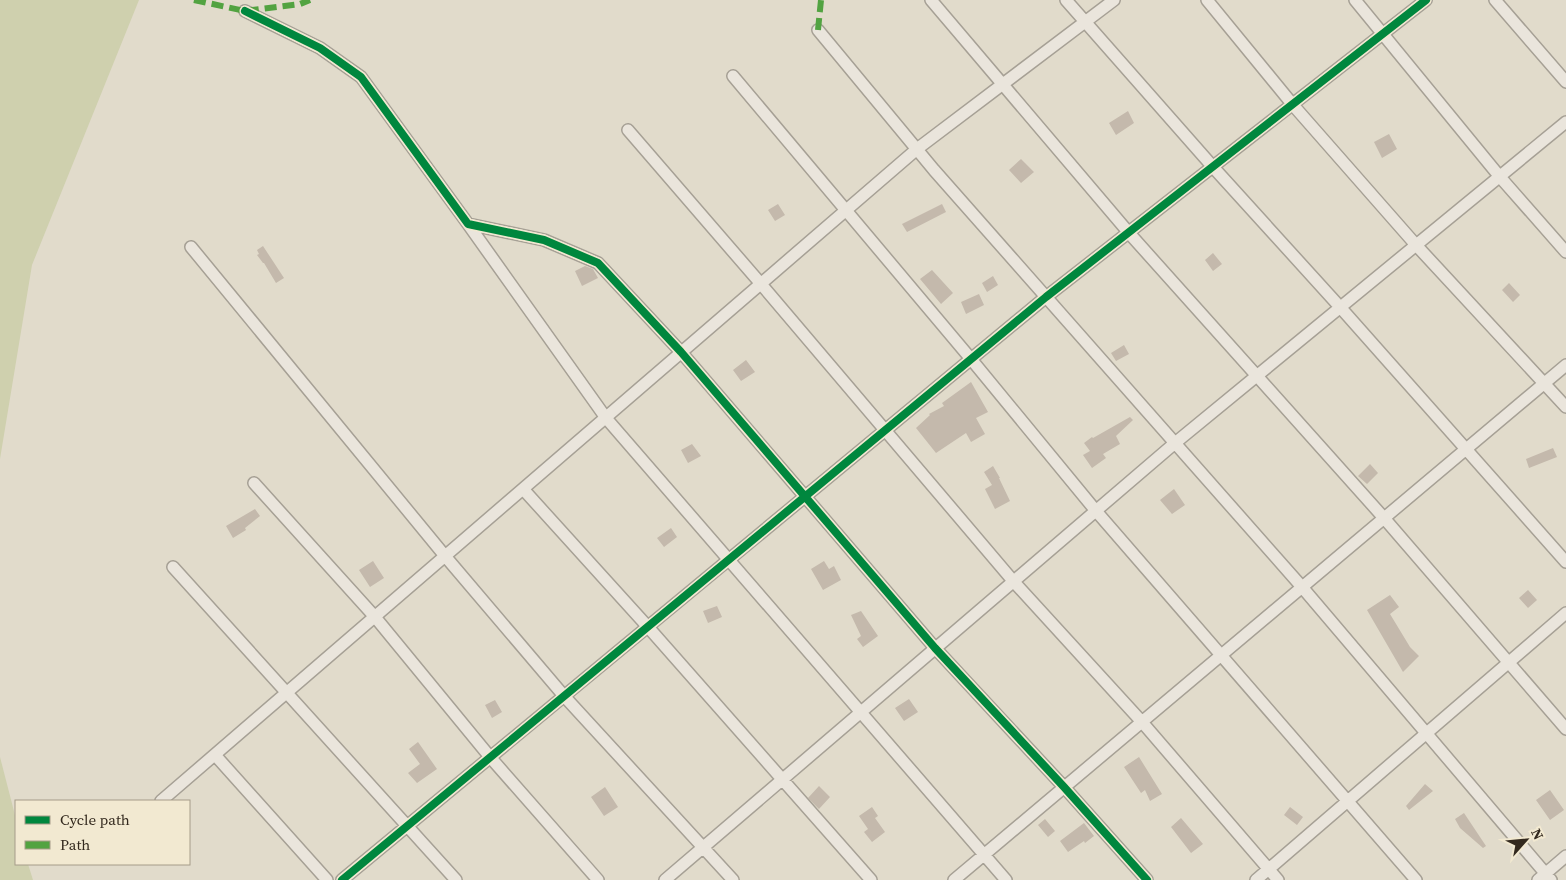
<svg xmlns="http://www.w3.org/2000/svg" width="1566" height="880" font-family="'Source Serif 4',serif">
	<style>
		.green { fill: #cfd0ae }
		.building { fill: #c4b9ac }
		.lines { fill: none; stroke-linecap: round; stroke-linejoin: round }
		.minor-casing { stroke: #a6a095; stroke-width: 14 }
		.minor { stroke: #eae5dc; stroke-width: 11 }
		.quiet { stroke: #52a341; stroke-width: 6; stroke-dasharray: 12 6; stroke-linecap: butt }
		.cycleway-casing { stroke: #f2e9d1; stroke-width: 11 }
		.cycleway { stroke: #00873e; stroke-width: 8 }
	</style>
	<rect width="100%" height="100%" fill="#e1dbcb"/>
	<path class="green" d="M 0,0 L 139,0 L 32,265 L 0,459 Z
		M 0,757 L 16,819 L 16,864 L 28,864 L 33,880 L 0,880 Z"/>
	<path class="building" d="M 1128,111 L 1134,123 L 1116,135 L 1109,123 Z
		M 1389,134 L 1397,149 L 1382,158 L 1374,142 Z
		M 1021,159 L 1034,172 L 1021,183 L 1009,170 Z
		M 778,204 L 785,215 L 775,221 L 768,210 Z
		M 942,204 L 946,212 L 907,232 L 902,224 Z
		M 263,246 L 284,278 L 276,283 L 264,263 L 263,263 L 257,255 L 259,254 L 257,250 Z
		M 1213,253 L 1222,264 L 1213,271 L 1205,260 Z
		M 585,266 L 593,269 L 598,278 L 582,286 L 575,271 Z
		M 932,270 L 953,293 L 941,304 L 920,279 Z
		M 993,276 L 998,285 L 987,292 L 982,283 Z
		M 1509,283 L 1520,295 L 1513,302 L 1502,290 Z
		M 979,294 L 984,305 L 966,314 L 961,302 Z
		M 1124,345 L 1129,354 L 1116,361 L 1111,353 Z
		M 746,360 L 755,372 L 741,381 L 733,370 Z
		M 971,382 L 988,412 L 976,418 L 985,434 L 971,442 L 966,433 L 936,453 L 916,428 L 930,415 L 929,414 L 944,406 L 942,403 Z
		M 1130,417 L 1133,420 L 1116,436 L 1120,444 L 1103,454 L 1106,458 L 1092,468 L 1083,455 L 1090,451 L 1084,443 L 1092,437 L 1093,438 Z
		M 692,444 L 701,456 L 688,463 L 681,450 Z
		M 1553,448 L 1557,457 L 1529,468 L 1526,459 Z
		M 1370,464 L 1378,473 L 1367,484 L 1358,476 Z
		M 993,466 L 1000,478 L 999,478 L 1010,501 L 995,509 L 985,489 L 992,485 L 984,472 Z
		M 1174,489 L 1185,505 L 1172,514 L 1160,500 Z
		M 255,509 L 260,516 L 245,528 L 246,530 L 233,538 L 226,526 Z
		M 671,528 L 677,537 L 664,547 L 657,538 Z
		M 373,561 L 384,578 L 370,587 L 359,570 Z
		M 824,561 L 829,569 L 834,566 L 841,580 L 823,590 L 811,569 Z
		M 1528,590 L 1537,600 L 1528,608 L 1519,598 Z
		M 1390,595 L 1399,607 L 1390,614 L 1410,647 L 1419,656 L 1403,672 L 1367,610 Z
		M 717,606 L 722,617 L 708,623 L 703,611 Z
		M 861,611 L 878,636 L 863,647 L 857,639 L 861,636 L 851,615 Z
		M 909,699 L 918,712 L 904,721 L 895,708 Z
		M 495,700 L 502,712 L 492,718 L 485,705 Z
		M 418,742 L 437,769 L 417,783 L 408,773 L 420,764 L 409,749 Z
		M 1139,757 L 1162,794 L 1150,801 L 1145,790 L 1141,793 L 1124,767 Z
		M 1425,784 L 1433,791 L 1409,810 L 1406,806 Z
		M 819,786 L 830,797 L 819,809 L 808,798 Z
		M 605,787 L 618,807 L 604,816 L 591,797 Z
		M 1550,790 L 1564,810 L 1550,820 L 1536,800 Z
		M 872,807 L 878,816 L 875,818 L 885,832 L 872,842 L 864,832 L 868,829 L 859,816 Z
		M 1290,807 L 1303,817 L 1297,825 L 1284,815 Z
		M 1464,813 L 1486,846 L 1483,848 L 1460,828 L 1455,819 Z
		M 1181,818 L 1203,844 L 1191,853 L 1171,827 Z
		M 1045,819 L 1055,831 L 1048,837 L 1038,825 Z
		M 1084,823 L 1094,836 L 1085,843 L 1084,841 L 1068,852 L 1060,841 Z"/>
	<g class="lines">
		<defs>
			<path id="minor" d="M 931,0 L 1129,233 L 1384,518 L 1566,729
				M 1066,0 L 1213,167 L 1340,307 L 1566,562
				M 1207,0 L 1293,105 L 1416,245 L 1566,407
				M 1355,0 L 1500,177 L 1566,252
				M 1495,0 L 1566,82
				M 245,11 L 320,48 L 361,77 L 468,224 L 544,240 L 598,263 L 681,352 L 935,648 L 1064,787 L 1147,880
				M 818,30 L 934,170 L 1302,587 L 1551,880
				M 733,76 L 971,359 L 1096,511 L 1416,880
				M 628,130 L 761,284 L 1014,582 L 1142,722 L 1278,880
				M 468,224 L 606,418 L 1006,880
				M 191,247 L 445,556 L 564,696 L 733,880
				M 254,483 L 375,617 L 490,757 L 598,880
				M 523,489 L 648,627 L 871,880
				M 173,567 L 456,880
				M 215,755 L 327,880
				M 161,801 L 917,149 L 1114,0
				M 342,880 L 1046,297 L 1426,0
				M 665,880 L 1175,443 L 1566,122
				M 954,880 L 1566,365
				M 1256,880 L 1566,613
				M 1538,880 L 1566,856"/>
		</defs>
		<use href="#minor" class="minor-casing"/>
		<use href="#minor" class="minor"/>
		<path class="quiet" d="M 194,0 L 245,11 L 300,4 L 310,0
			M 818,30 L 821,0"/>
		<defs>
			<path id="cycleway" d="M 245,11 L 320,48 L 361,77 L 468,224 L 544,240 L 598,263 L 681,352 L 935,648 L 1064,787 L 1147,880
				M 342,880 L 1046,297 L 1426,0"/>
		</defs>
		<use href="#cycleway" class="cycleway-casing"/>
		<use href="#cycleway" class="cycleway"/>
	</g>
	<rect x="15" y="800" width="175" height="65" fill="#f2e9d1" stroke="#a69c89"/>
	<rect x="25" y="816" width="25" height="8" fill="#00873e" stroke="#a69c89"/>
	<text x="60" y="825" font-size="15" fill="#33291e">Cycle path</text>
	<rect x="25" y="841" width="25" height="8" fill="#52a341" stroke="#a69c89"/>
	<text x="60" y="850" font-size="15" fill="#33291e">Path</text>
	<g transform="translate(1526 840) rotate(63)" stroke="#f2e9d1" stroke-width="4" paint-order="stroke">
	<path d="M0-4L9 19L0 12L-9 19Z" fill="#33291e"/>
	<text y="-8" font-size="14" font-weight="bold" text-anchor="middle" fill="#33291e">N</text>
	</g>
</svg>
